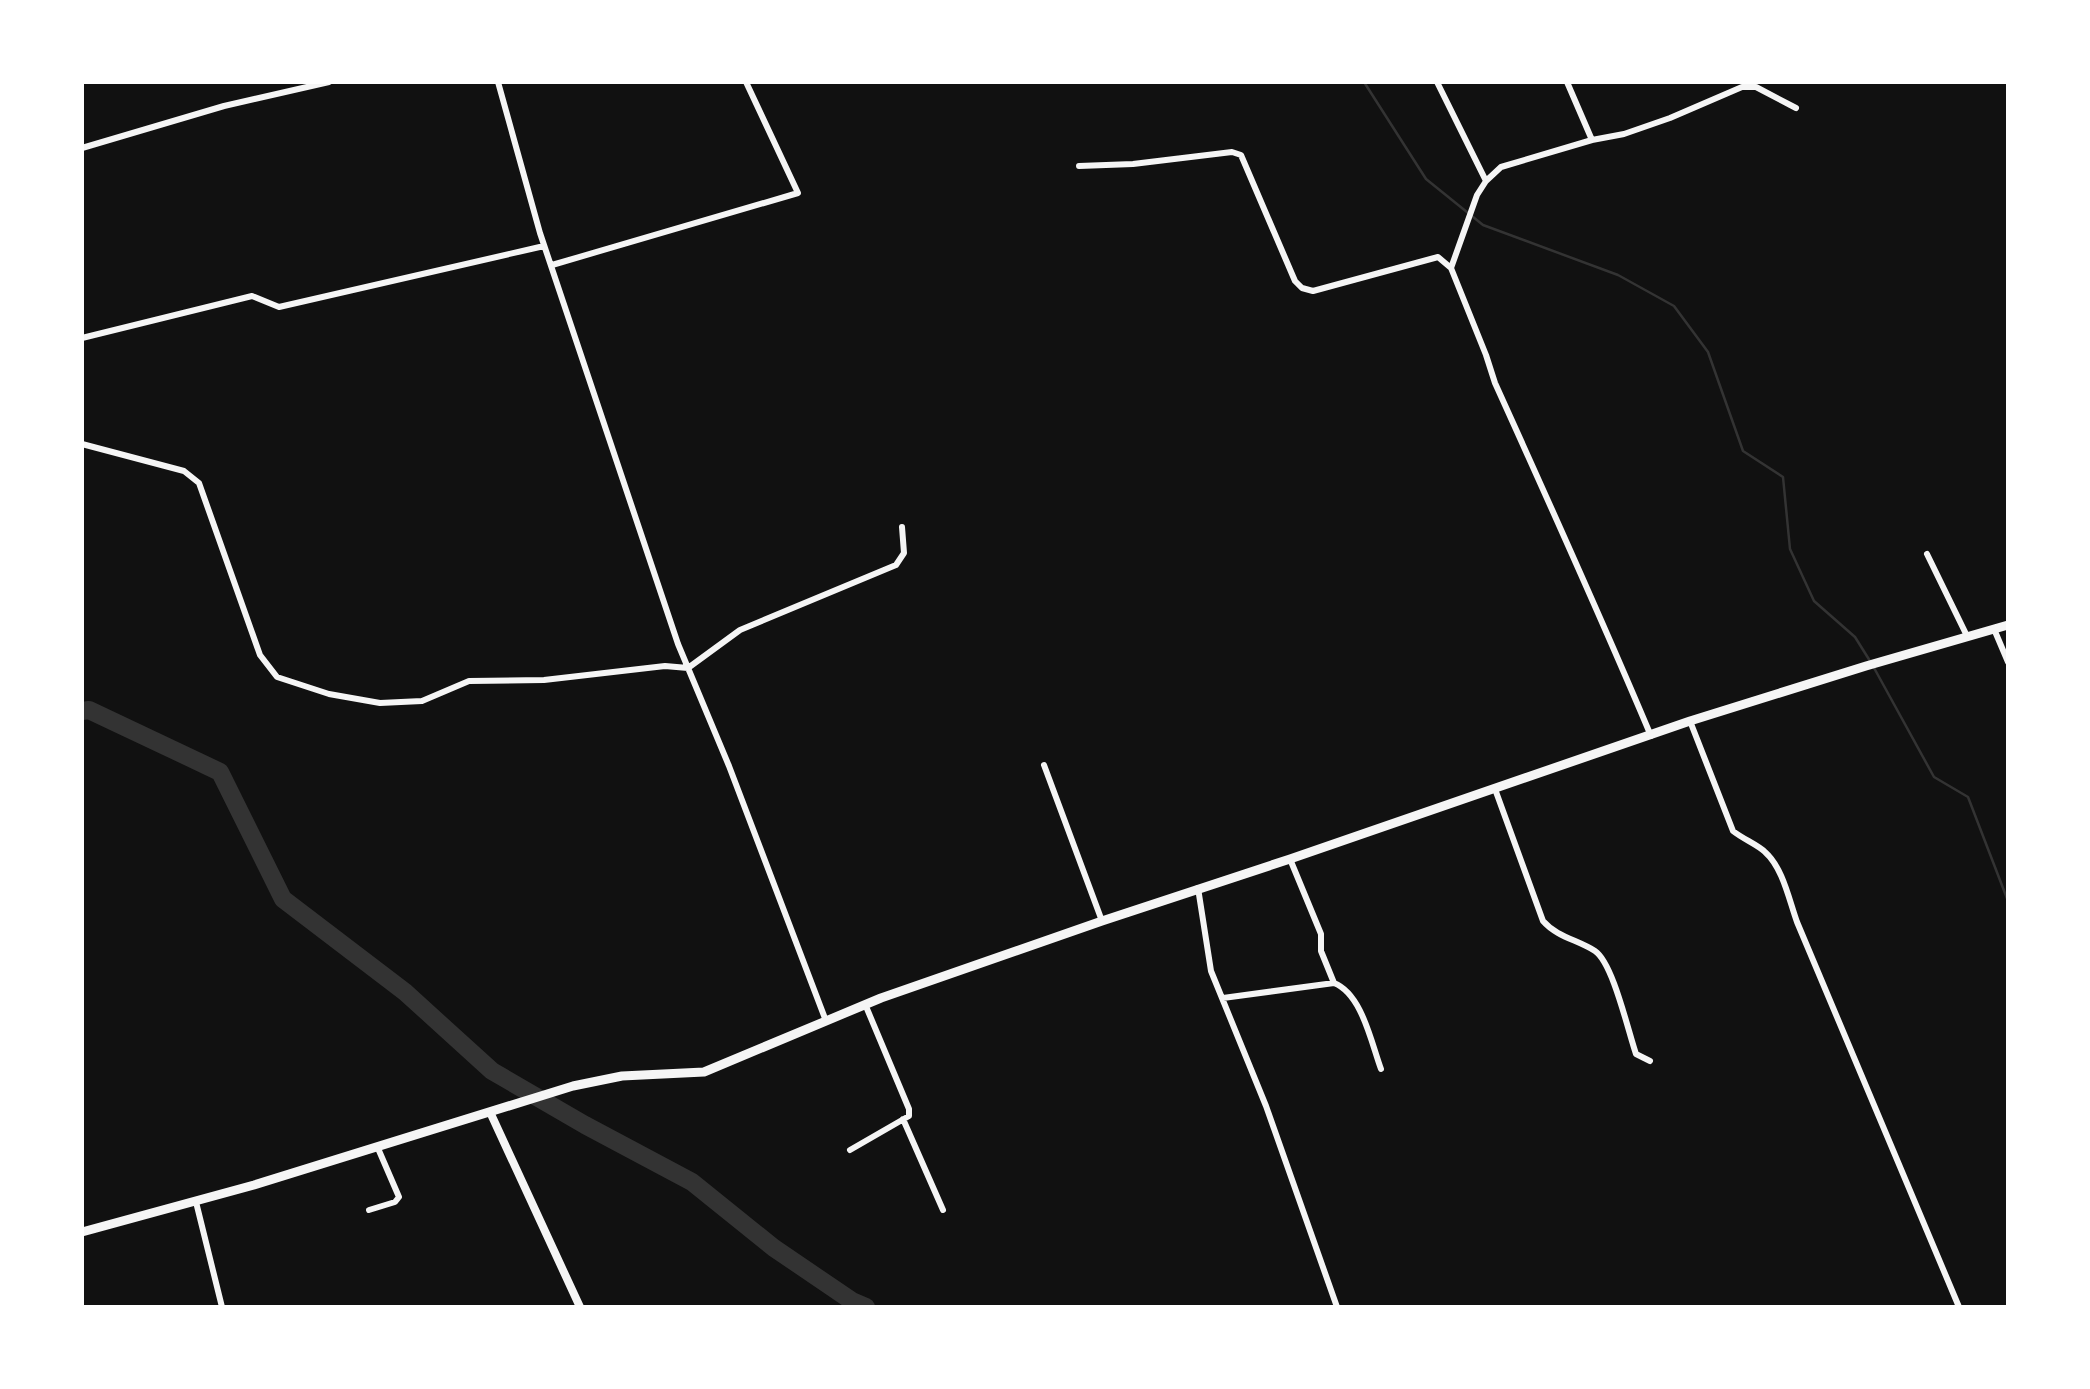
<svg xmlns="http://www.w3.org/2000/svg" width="2090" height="1389" font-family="'Asap Condensed',sans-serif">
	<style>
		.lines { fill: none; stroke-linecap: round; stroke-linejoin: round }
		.stream { stroke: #333; stroke-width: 2.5 }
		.river { stroke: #333; stroke-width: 18 }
		.minor { stroke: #f5f5f5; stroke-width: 6 }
		.tertiary { stroke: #f5f5f5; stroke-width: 8 }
		.secondary { stroke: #f5f5f5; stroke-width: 9 }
	</style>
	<rect width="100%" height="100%" fill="#111"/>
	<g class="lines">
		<path class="stream" d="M 1364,82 L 1426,179 L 1483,225 L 1618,275 L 1674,306 L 1708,352 L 1743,451 L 1783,477 L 1790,549 L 1814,601 L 1855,637 L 1870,661
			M 1873,666 L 1934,777 L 1968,797 L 2008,901"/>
		<path class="river" d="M 82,711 L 89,710 L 220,772 L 283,899 L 405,992 L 492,1071 L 585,1125 L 692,1182 L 774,1248 L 852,1301 L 866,1307"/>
		<path class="minor" d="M 498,82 L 540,233 L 678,644 L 729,766 L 826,1021
			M 1437,82 L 1486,181
			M 1567,82 L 1592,140
			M 82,148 L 224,106 L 329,82
			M 1079,166 L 1133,164 L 1232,152 L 1241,155 L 1295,281 L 1302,288 L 1313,291 L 1438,257 L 1451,268 L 1486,355 L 1495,383 C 1548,500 1601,617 1651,736
			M 552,265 L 798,193 L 746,82
			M 1451,268 L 1477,195 L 1486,181 L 1501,167 L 1592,140 L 1624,134 L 1670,118 L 1742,87 L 1756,87 L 1796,108
			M 82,338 L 252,296 L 279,307 L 544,246
			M 82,444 L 184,471 L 199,483 L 260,655 L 277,677 L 329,694 L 380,703 L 422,701 L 469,681 L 544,680 L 665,666 L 688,668 L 740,630 L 896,565 L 904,553 L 902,527
			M 1927,554 L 1967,636
			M 1994,629 L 2008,662
			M 1690,721 L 1733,831 C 1743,839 1758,845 1765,852 C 1783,868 1789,900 1797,922 L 1959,1307
			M 1044,765 L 1102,921
			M 1495,789 L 1543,921 C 1557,937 1578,940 1595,951 C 1613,963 1628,1031 1636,1054 L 1650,1061
			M 1290,859 L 1321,934 L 1321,951 L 1334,983
			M 1198,888 L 1211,971 L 1266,1106 L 1337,1307
			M 1223,998 L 1334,983 C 1362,994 1371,1042 1381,1069
			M 903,1119 L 943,1210
			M 850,1150 L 909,1116 L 909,1109 L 865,1004
			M 196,1202 L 222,1307
			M 369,1210 L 395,1202 L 399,1197 L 377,1146"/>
		<path class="tertiary" d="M 490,1112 L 580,1307"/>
		<path class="secondary" d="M 82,1232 L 254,1185 L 573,1086 L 622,1076 L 704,1072 L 881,998 L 1102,921 L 1290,859 L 1690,721 L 1866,666 L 2008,625"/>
	</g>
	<rect width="2090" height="1389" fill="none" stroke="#ffffff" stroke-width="168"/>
</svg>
